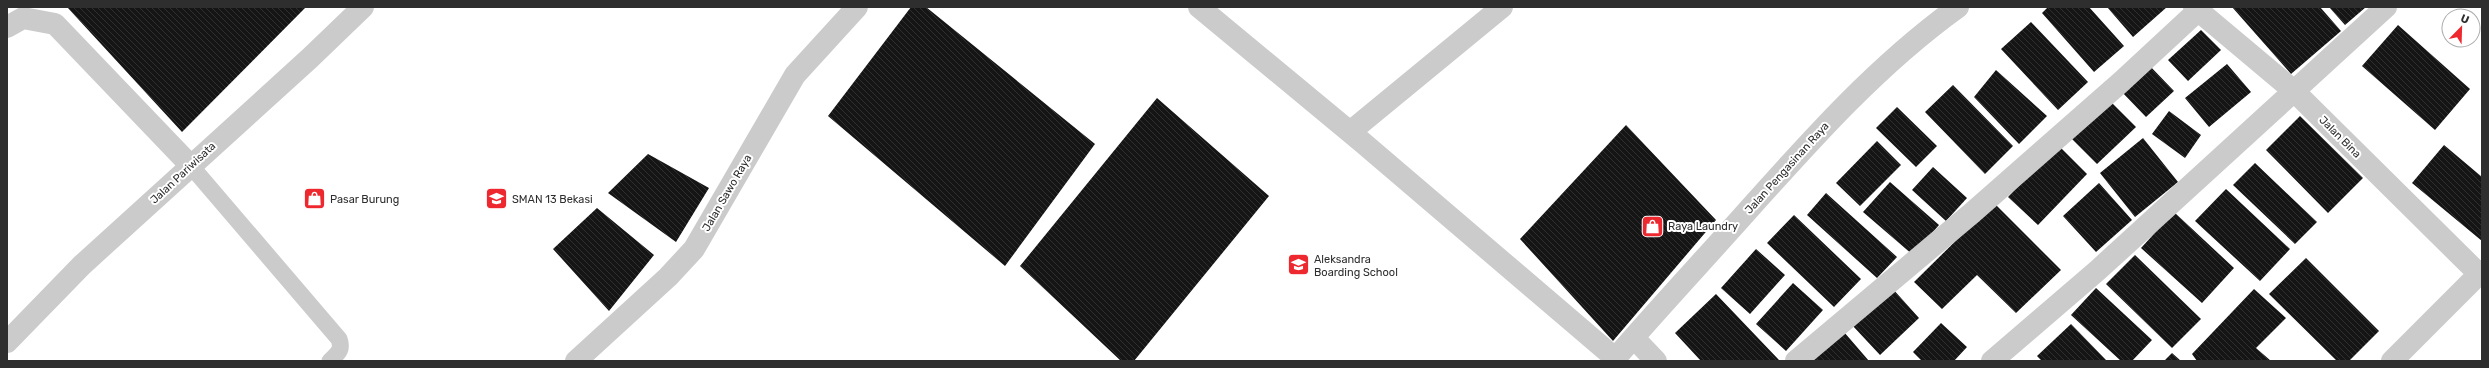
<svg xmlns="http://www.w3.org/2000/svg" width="2489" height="368" font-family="Rubik,sans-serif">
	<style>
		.building { fill: url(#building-back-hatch) }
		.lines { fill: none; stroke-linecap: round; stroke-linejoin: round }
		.service { stroke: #cbcbcb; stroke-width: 17 }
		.minor { stroke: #cbcbcb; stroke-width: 22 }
		.tertiary { stroke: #cbcbcb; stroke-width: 22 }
		.labels { text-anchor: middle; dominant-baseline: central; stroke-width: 4; stroke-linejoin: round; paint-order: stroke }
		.street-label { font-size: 11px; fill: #2e2e2e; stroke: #fff }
		.poi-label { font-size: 11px; fill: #2e2e2e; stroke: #fff; text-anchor: start }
	</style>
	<defs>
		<pattern id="building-back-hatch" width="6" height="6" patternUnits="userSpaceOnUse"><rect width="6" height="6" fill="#151515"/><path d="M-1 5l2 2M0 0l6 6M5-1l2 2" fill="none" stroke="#2f2f2f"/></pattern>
	</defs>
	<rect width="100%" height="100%" fill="#fff"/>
	<path class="building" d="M 67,7 L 306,7 L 182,132 Z
		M 911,7 L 926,7 L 1095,144 L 1005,266 L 828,116 Z
		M 2048,7 L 2089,7 L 2124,46 L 2094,72 L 2042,13 Z
		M 2107,7 L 2167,7 L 2133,37 Z
		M 2232,7 L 2320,7 L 2341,31 L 2291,74 Z
		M 2329,7 L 2366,7 L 2345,25 Z
		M 2031,22 L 2088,82 L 2058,110 L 2001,49 Z
		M 2398,25 L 2470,89 L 2435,130 L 2362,66 Z
		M 2201,30 L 2221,50 L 2188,81 L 2168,60 Z
		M 2148,64 L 2174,91 L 2146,117 L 2120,90 Z
		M 2227,64 L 2251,92 L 2209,127 L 2185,98 Z
		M 1996,70 L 2047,116 L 2019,144 L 1974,97 Z
		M 1953,85 L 2013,146 L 1985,174 L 1925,112 Z
		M 1157,98 L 1269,196 L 1134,361 L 1121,361 L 1020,266 Z
		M 2110,101 L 2136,127 L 2097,164 L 2071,138 Z
		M 1897,107 L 1937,146 L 1916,167 L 1876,128 Z
		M 2169,111 L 2201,135 L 2185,158 L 2152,134 Z
		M 2300,116 L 2363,178 L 2328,213 L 2266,150 Z
		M 1626,125 L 1716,220 L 1613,341 L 1520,239 Z
		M 2143,138 L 2178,182 L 2135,217 L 2100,173 Z
		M 1877,141 L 1901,165 L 1860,206 L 1836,183 Z
		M 2058,145 L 2087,174 L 2038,225 L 2008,197 Z
		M 2444,145 L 2482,177 L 2482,241 L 2412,183 Z
		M 648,154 L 709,188 L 676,242 L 608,193 Z
		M 2255,163 L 2317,222 L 2295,244 L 2233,185 Z
		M 1933,167 L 1967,198 L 1946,221 L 1912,190 Z
		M 1890,182 L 1939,225 L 1913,255 L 1863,212 Z
		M 2099,183 L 2132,220 L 2096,252 L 2063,216 Z
		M 2226,189 L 2290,249 L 2260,281 L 2195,221 Z
		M 1826,193 L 1897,257 L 1877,278 L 1807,215 Z
		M 1994,203 L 2061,270 L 2016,313 L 1977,275 L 1942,309 L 1914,282 Z
		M 597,208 L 654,255 L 609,311 L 553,249 Z
		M 2174,212 L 2234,268 L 2202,303 L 2141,248 Z
		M 1794,215 L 1861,279 L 1834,307 L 1767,243 Z
		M 1756,249 L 1785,275 L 1750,314 L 1721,288 Z
		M 2135,255 L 2201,319 L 2172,348 L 2106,284 Z
		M 2306,258 L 2379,331 L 2349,361 L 2337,361 L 2269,294 Z
		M 1793,283 L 1823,310 L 1786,351 L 1756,324 Z
		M 1892,288 L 1919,318 L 1880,355 L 1852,325 Z
		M 2096,288 L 2152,340 L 2132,361 L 2121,361 L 2071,315 Z
		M 2254,289 L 2286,318 L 2256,348 L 2271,361 L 2197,361 L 2192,354 Z
		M 1716,294 L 1779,360 L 1777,361 L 1701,361 L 1675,333 Z
		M 1941,323 L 1967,347 L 1954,361 L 1922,361 L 1913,352 Z
		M 2071,324 L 2107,361 L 2042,361 L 2037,356 Z
		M 1844,332 L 1869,361 L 1811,361 Z
		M 2172,353 L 2181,361 L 2164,361 Z"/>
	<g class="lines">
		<path class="service" d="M 191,166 L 339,339 C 343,350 338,353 330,361"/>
		<path class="minor" d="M 1199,7 L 1362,142 L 1615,358
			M 2194,7 L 2294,91 L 2479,274
			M 7,27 L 23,18 L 55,24 L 191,166
			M 1350,132 L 1502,7
			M 1634,338 L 1656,361
			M 576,361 L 668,277 L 694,249 L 795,75 L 857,7
			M 1796,361 L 1972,213 L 2121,82 L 2202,7
			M 1992,361 L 2098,270 L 2386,7
			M 2392,361 L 2482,271"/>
		<path class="tertiary" d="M 7,342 L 82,265 L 310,58 L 363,7
			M 1613,361 C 1655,312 1699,265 1742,217 C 1809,142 1876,66 1958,7"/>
	</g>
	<defs>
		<symbol id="shop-square" viewBox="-11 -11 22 22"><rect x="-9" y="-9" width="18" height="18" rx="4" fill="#ee282f" stroke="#fff"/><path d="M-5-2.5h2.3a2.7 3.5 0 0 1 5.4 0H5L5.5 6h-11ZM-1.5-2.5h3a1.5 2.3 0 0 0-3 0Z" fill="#fff"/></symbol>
		<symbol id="school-square" viewBox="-11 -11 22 22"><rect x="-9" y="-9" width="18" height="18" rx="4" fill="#ee282f" stroke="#fff"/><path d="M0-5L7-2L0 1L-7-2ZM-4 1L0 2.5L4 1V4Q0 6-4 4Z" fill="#fff"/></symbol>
	</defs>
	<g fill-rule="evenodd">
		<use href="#shop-square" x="302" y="186" width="25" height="25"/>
		<use href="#school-square" x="484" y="186" width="25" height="25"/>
		<use href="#shop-square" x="1640" y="214" width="25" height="25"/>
		<use href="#school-square" x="1286" y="252" width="25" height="25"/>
	</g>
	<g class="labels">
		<g class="street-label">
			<text transform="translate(2340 137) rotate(45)">Jalan Bina</text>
			<text transform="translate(1787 168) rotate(-48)">Jalan Pengasinan Raya</text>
			<text transform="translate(183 173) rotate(-43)">Jalan Pariwisata</text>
			<text transform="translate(727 193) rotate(-60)">Jalan Sawo Raya</text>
		</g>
		<g class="poi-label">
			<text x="330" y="199">Pasar Burung</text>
			<text x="512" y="199">SMAN 13 Bekasi</text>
			<text x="1668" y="226">Raya Laundry</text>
			<text x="1314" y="259">Aleksandra<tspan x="1314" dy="13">Boarding School</tspan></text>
		</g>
	</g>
	<rect width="2489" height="368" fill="none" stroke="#2e2e2e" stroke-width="16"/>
	<g transform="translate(2461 28) rotate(23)"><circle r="19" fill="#ffffff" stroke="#ababab"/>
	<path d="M0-3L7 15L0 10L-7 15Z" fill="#ee282f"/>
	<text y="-6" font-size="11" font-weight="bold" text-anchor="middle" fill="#2e2e2e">U</text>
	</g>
</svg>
